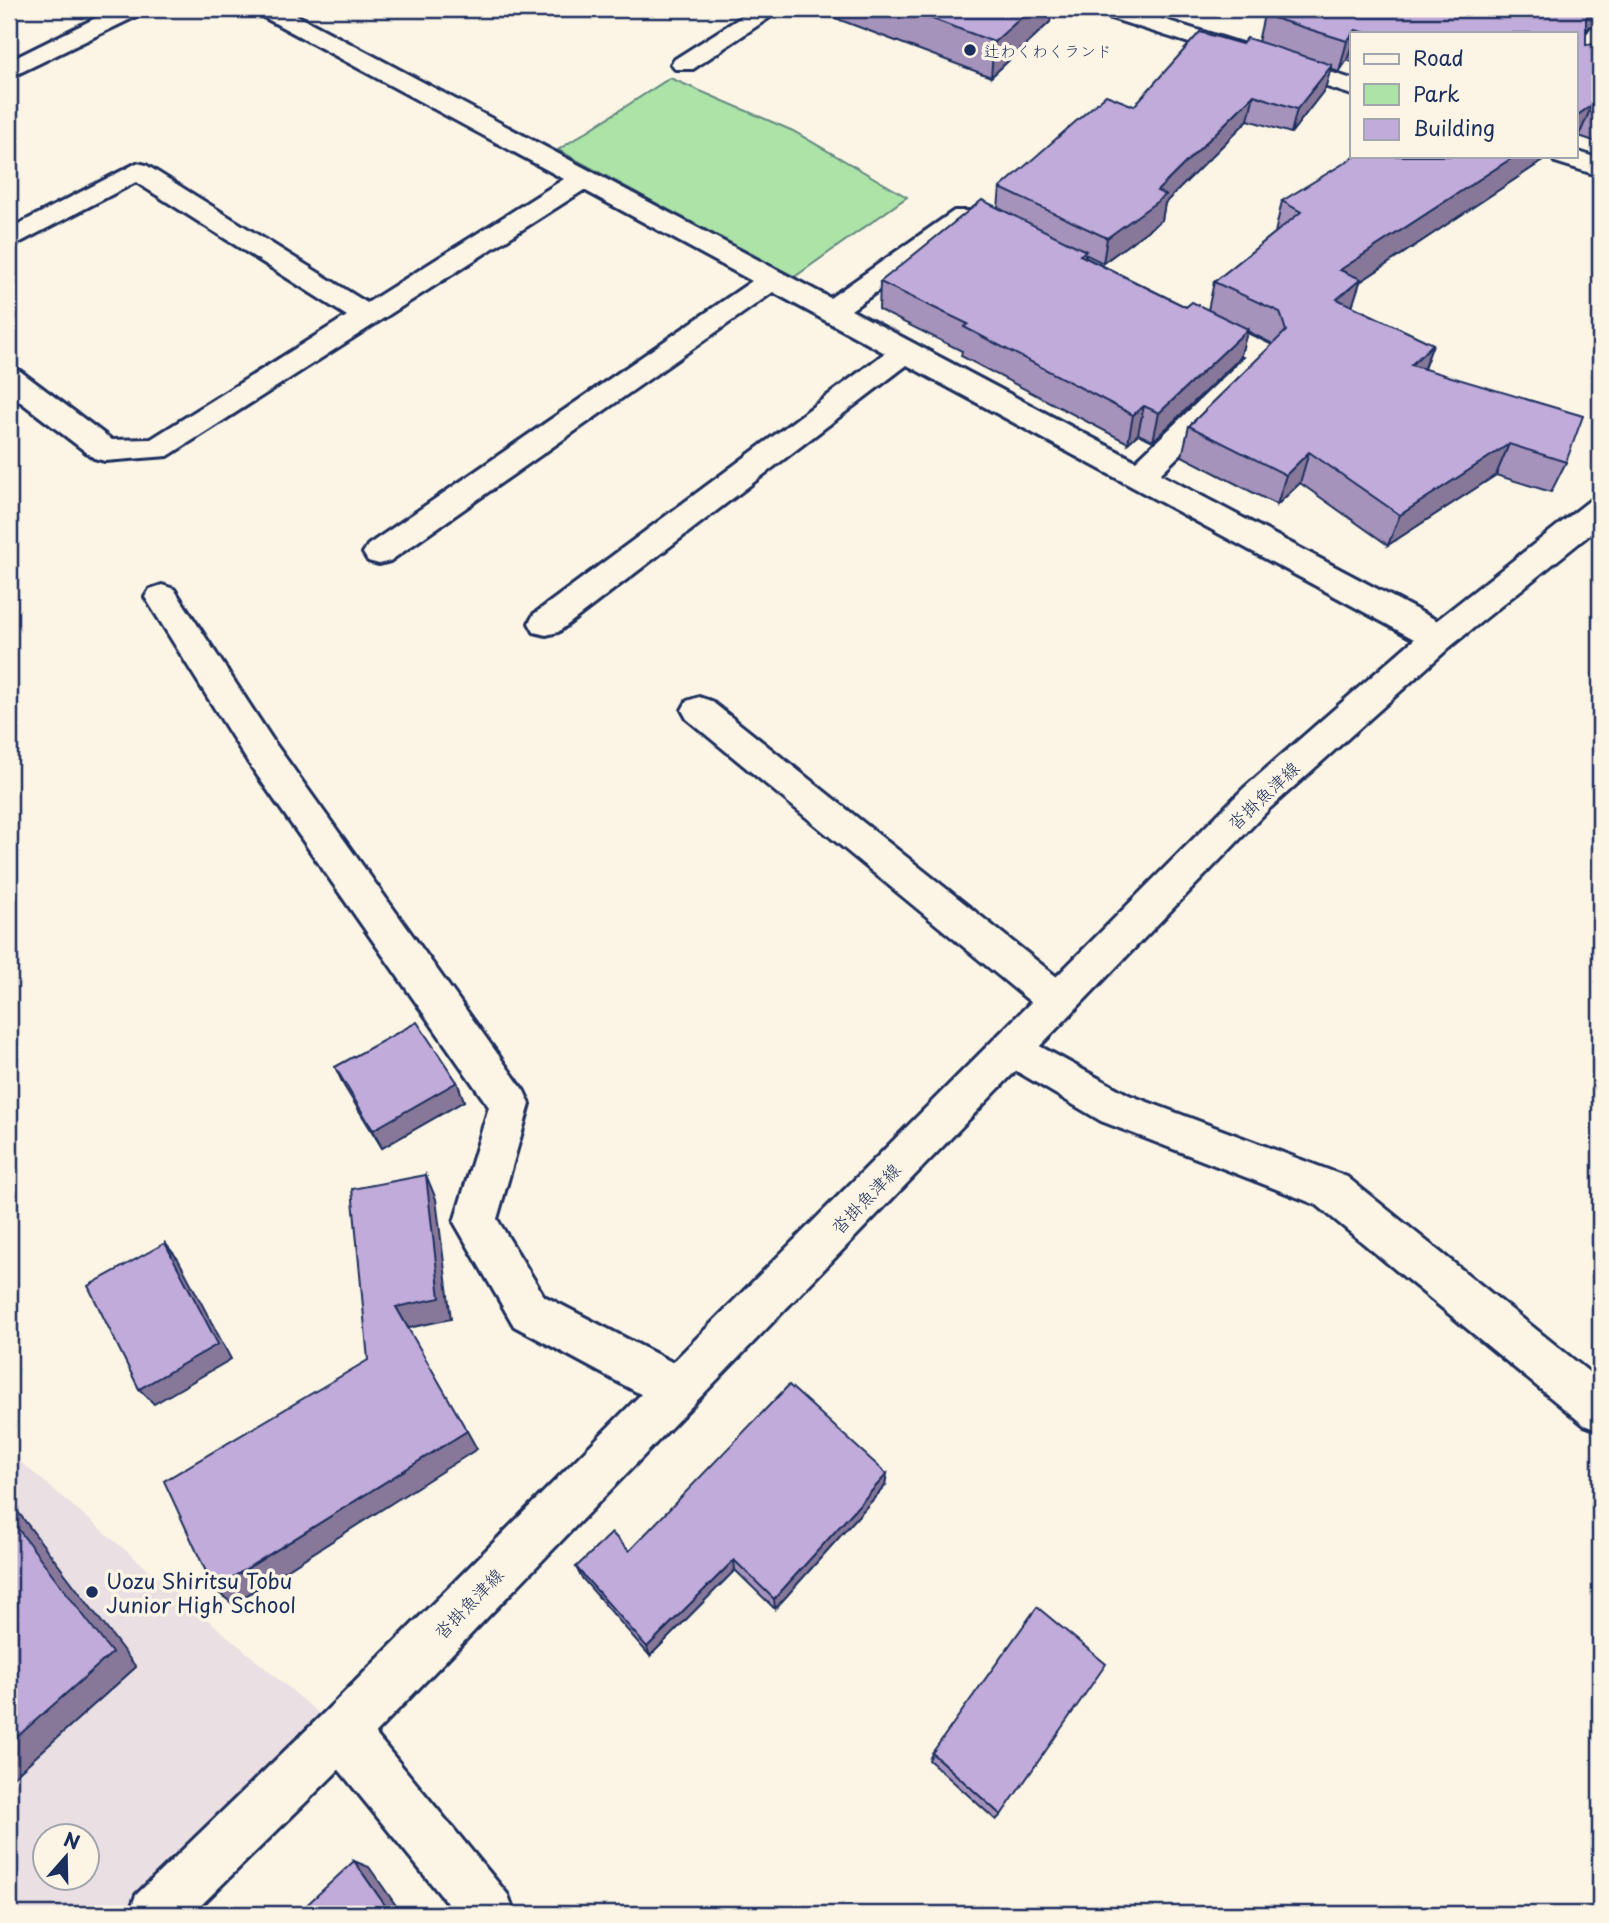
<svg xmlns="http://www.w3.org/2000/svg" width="1609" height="1923" font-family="'Playpen Sans','Klee One',sans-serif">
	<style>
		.built { fill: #eadfe2; fill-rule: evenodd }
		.green { fill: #ace3a7; stroke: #648982; stroke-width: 2 }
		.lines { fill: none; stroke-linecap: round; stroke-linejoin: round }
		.street-casing { stroke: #1b2f5e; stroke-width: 6 }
		.secondary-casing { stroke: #1b2f5e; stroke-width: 6 }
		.street { fill: #fcf5e5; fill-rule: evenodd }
		.secondary { fill: #fcf5e5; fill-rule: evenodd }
		.wall { fill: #a693bb; stroke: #1b2f5e; stroke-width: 2 }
		.shaded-wall { fill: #877899; stroke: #1b2f5e; stroke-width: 2 }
		.building { fill: #c1abda; stroke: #1b2f5e; stroke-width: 2 }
		.poi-dot { fill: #1b2f5e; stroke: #fcf5e5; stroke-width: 2.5 }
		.labels { text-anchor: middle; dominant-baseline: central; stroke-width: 7; stroke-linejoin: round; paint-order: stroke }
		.far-poi-label { font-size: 16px; fill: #1b2f5e; stroke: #fcf5e5; text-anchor: start }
		.street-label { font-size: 18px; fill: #1b2f5e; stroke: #fcf5e5 }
		.near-poi-label { font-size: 21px; fill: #1b2f5e; stroke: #fcf5e5; text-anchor: start }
	</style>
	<rect width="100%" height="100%" fill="#fcf5e5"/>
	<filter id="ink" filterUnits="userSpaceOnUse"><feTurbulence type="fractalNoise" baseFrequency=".0143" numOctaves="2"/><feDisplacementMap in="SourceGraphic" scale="14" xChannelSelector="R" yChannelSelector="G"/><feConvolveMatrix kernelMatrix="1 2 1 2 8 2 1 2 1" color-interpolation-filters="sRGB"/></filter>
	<g filter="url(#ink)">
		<path class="built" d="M 9,1452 L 341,1732 L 157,1914 L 9,1914 ZM 46,1836 L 88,1836 L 88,1878 L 46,1878 Z"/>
		<path class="green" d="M 670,78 L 793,131 L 907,197 L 793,278 L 558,150 Z"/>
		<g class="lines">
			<defs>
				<path id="street" d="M 114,9 L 144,9 L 141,14 L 9,78 L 9,61 Z
					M 255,9 L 285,9 L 830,298 L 954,211 L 989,211 L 993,217 L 989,223 L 970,225 L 851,310 L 1136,461 L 1245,357 L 1187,327 L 1183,321 L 1187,315 L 1197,312 L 1207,315 L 1270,345 L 1275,360 L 1270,367 L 1160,474 L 1451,628 L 1456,637 L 1451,646 L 1439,649 L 1427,646 L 907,365 L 558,632 L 546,635 L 534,632 L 529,623 L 534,614 L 885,353 L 773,292 L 390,561 L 379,564 L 368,561 L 363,553 L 368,545 L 752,281 L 584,190 L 168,456 L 105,461 L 94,458 L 9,393 L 9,368 L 20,371 L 112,440 L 151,439 L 347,316 L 136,182 L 9,248 L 9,229 L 137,163 L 146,165 L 367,303 L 564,179 L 258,14 Z
					M 754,9 L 782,9 L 693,69 L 675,69 L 671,64 L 675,59 Z
					M 1095,9 L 1131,9 L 1352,79 L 1352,95 L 1098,14 Z
					M 1600,26 L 1600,50 L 1585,72 L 1576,74 L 1576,50 L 1591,28 Z
					M 1576,151 L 1600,159 L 1600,176 L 1555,162 L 1551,156 L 1576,156 Z
					M 162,585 L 174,589 L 274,742 L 524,1091 L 530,1104 L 497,1219 L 544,1296 L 693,1373 L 699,1389 L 693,1405 L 677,1411 L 661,1405 L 514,1326 L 454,1222 L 489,1107 L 248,762 L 150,605 L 145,597 L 150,589 Z
					M 699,697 L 711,701 L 1072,989 L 1078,1001 L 1072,1013 L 1058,1018 L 1044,1013 L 687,719 L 682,710 L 687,701 Z
					M 1012,1031 L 1129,1095 L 1347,1177 L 1600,1381 L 1600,1431 L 1584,1425 L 1317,1205 L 1101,1121 L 998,1060 L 992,1048 L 998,1036 Z
					M 341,1707 L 359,1714 L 508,1895 L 515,1914 L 456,1914 L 323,1750 L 316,1732 L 323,1714 Z"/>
				<path id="secondary" d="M 1600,498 L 1600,526 L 1451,646 L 1270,808 L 359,1750 L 192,1914 L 129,1914 L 136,1895 L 323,1714 L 1244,788 L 1427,628 L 1589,501 Z"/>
			</defs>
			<use href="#street" class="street-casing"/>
			<use href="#secondary" class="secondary-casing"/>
			<use href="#street" class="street"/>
			<use href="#secondary" class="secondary"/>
		</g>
		<path class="wall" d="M 836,9 L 1052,9 L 1050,22 L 991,77 L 835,18 Z
			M 1600,9 L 1600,24 L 1589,27 L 1586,31 L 1586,45 L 1599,43 L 1600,41 L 1600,143 L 1579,136 L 1576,33 L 1352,33 L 1352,62 L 1347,60 L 1339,72 L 1330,69 L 1325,89 L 1291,133 L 1248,120 L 1165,203 L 1162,220 L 1103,263 L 1085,254 L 1085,257 L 1186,307 L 1208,310 L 1214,282 L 1275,233 L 1282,201 L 1550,156 L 1360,282 L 1352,306 L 1433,344 L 1424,369 L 1566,462 L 1551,492 L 1496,475 L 1388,545 L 1300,483 L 1277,505 L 1182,456 L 1189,426 L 1272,345 L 1271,343 L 1247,331 L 1240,358 L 1153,441 L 1138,434 L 1128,443 L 961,356 L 962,351 L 879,310 L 880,282 L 998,208 L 1000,188 L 1134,106 L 1242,44 L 1258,42 L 1264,15 Z
			M 1600,315 L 1600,334 L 1593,330 Z
			M 335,1067 L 457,1082 L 464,1101 L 382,1148 L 344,1086 Z
			M 885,1486 L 775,1609 L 735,1570 L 650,1656 L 581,1577 L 576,1567 L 629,1551 Z
			M 932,1753 L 1001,1815 L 996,1820 L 929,1760 Z"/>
		<path class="shaded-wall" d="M 1031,9 L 1052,9 L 1050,22 L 991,77 L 994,42 Z
			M 1592,9 L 1600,9 L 1600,24 L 1589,27 L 1576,46 L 1586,18 Z
			M 1352,35 L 1352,45 L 1347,60 L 1339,72 L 1347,41 Z
			M 1332,65 L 1325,89 L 1291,133 L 1297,109 Z
			M 1254,95 L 1248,120 L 1165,203 L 1162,220 L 1103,263 L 1107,238 L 1157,191 Z
			M 1592,105 L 1579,136 L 1576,139 L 1576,116 Z
			M 1515,156 L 1550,156 L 1360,282 L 1351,310 L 1331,301 L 1340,270 Z
			M 1248,329 L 1240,358 L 1153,441 L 1159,413 Z
			M 1433,344 L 1421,375 L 1411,365 Z
			M 1144,406 L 1138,434 L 1128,443 L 1133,415 Z
			M 1509,444 L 1496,475 L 1388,545 L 1400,515 Z
			M 1309,452 L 1300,483 L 1277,505 L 1286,475 Z
			M 457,1082 L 464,1101 L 382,1148 L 373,1130 Z
			M 426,1175 L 436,1199 L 451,1319 L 408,1328 L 396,1307 Z
			M 165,1243 L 178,1259 L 231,1359 L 154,1404 L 139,1389 Z
			M 467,1431 L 477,1449 L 233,1604 L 214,1589 Z
			M 887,1474 L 885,1486 L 775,1609 L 774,1599 Z
			M 9,1500 L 136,1667 L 12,1778 L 9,1777 Z
			M 734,1560 L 735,1570 L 650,1656 L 647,1647 Z
			M 354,1861 L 369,1867 L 402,1914 L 391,1914 Z"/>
		<path class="building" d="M 906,9 L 1031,9 L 994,42 Z
			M 1270,9 L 1592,9 L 1586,18 L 1586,45 L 1599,43 L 1600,41 L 1600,108 L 1592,105 L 1576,116 L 1576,33 L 1367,33 L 1356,30 L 1353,33 L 1352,33 L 1352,35 L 1347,41 L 1264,15 Z
			M 1200,32 L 1242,44 L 1247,38 L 1332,65 L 1297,109 L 1254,95 L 1157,191 L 1166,195 L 1107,238 L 1000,188 L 1106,95 L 1134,106 Z
			M 1356,156 L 1515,156 L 1340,270 L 1361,279 L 1337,299 L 1433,344 L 1411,365 L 1583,416 L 1566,462 L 1509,444 L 1400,515 L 1309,452 L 1286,475 L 1189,426 L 1286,331 L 1280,312 L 1214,282 L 1301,212 L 1282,201 Z
			M 982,200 L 1086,251 L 1080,255 L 1186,307 L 1192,302 L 1248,329 L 1159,413 L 1144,406 L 1133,415 L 964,327 L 968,324 L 880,282 Z
			M 417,1022 L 457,1082 L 373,1130 L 335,1067 Z
			M 426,1175 L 440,1298 L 396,1307 L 467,1431 L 214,1589 L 164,1481 L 368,1360 L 352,1189 Z
			M 165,1243 L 218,1344 L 139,1389 L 88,1286 Z
			M 789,1385 L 887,1474 L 774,1599 L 734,1560 L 647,1647 L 576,1567 L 612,1533 L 629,1551 Z
			M 9,1517 L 112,1653 L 9,1744 Z
			M 1037,1607 L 1106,1664 L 1001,1815 L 932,1753 Z
			M 354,1861 L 391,1914 L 297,1914 Z"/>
	</g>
	<g class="poi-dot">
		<circle cx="970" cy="50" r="7"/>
		<circle cx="92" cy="1592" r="7"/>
	</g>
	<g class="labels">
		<g class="far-poi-label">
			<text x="984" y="50">辻わくわくランド</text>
		</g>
		<g class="street-label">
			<text transform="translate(1263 795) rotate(-43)">沓掛魚津線</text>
			<text transform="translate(865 1198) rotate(-46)">沓掛魚津線</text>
			<text transform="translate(468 1603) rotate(-46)">沓掛魚津線</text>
		</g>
		<g class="near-poi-label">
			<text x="106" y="1580">Uozu Shiritsu Tobu<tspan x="106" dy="24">Junior High School</tspan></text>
		</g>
	</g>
	<rect width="1609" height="1923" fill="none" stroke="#fcf5e5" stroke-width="35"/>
	<rect x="18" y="18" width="1574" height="1888" fill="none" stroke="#1b2f5e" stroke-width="2.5" filter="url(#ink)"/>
	<rect x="1350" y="32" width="228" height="126" fill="#fcf5e5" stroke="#a2a6af" stroke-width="2"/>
	<rect x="1364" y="54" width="35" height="10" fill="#fcf5e5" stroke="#a2a6af" stroke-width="2"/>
	<text x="1413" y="66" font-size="21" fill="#1b2f5e">Road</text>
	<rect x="1364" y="84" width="35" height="21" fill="#ace3a7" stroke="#a2a6af" stroke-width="2"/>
	<text x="1413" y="102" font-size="21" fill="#1b2f5e">Park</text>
	<rect x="1364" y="119" width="35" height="21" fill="#c1abda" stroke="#a2a6af" stroke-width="2"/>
	<text x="1413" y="136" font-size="21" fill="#1b2f5e">Building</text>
	<g transform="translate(66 1857) rotate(20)"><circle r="33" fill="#fcf5e5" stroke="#a2a6af" stroke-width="2"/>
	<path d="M0-5L12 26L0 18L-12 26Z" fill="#1b2f5e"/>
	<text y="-10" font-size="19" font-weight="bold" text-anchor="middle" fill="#1b2f5e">N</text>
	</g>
</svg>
